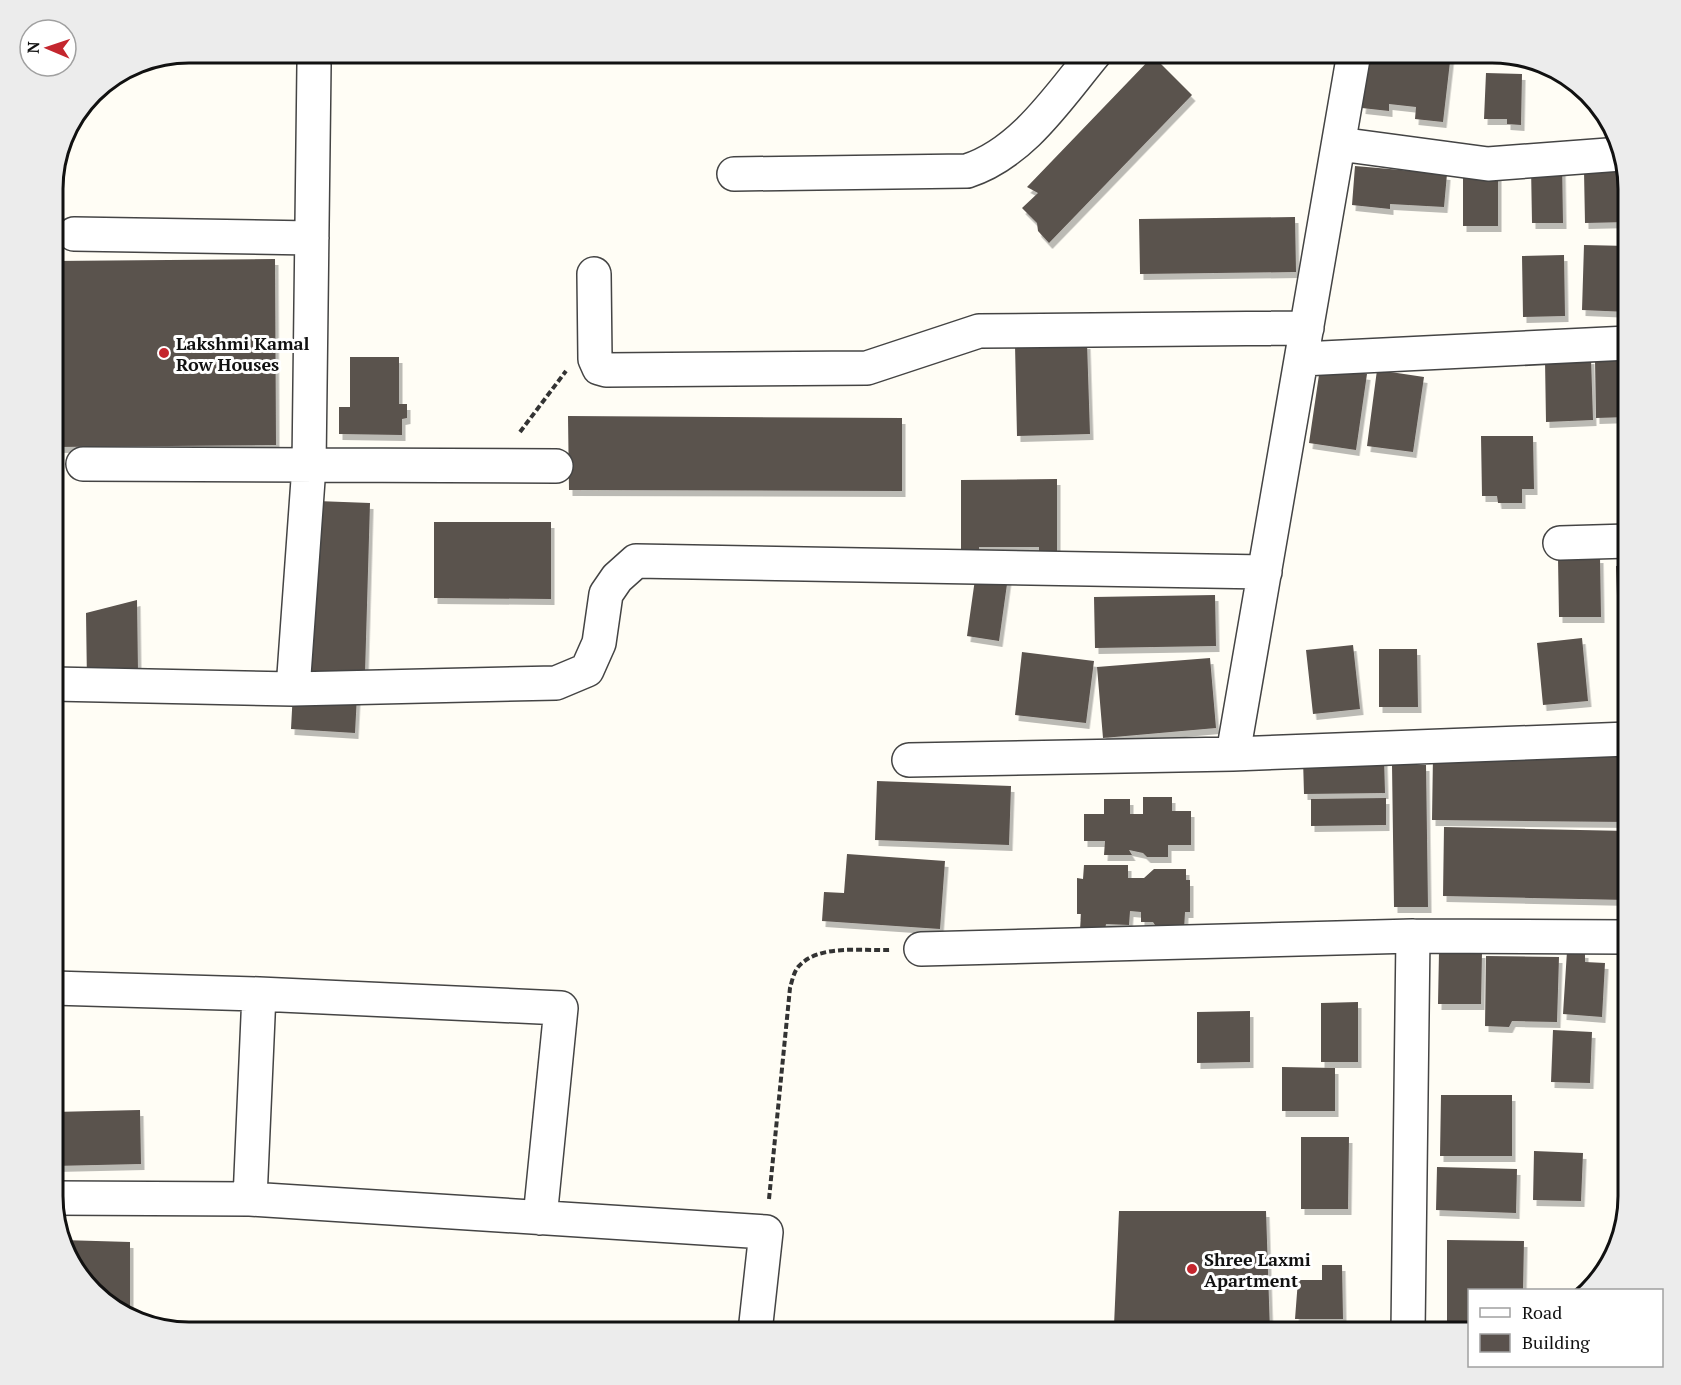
<svg xmlns="http://www.w3.org/2000/svg" width="1681" height="1385" font-family="'PT Serif',serif">
	<style>
		.building { fill: #5a524d; filter: url(#shadow) }
		.lines { fill: none; stroke-linecap: round; stroke-linejoin: round }
		.minor-casing { stroke: #444; stroke-width: 36 }
		.path { stroke: #333; stroke-width: 4; stroke-dasharray: 6 3; stroke-linecap: butt }
		.minor { stroke: #fff; stroke-width: 33 }
		.poi-dot { fill: #c4262e; stroke: #fff; stroke-width: 2 }
		.labels { text-anchor: middle; dominant-baseline: central; stroke-width: 6; stroke-linejoin: round; paint-order: stroke }
		.poi-label { font-size: 18px; font-weight: bold; fill: #111; stroke: #fff; text-anchor: start }
		.rim { fill: none; stroke: #111; stroke-width: 3 }
	</style>
	<defs>
		<filter id="shadow"><feDropShadow dx="3.5" dy="6" stdDeviation="0" flood-color="#0004"/></filter>
	</defs>
	<rect width="100%" height="100%" fill="#fffdf5"/>
	<path class="building" d="M 1368,53 L 1451,53 L 1443,122 L 1415,119 L 1416,107 L 1389,104 L 1389,111 L 1362,108 Z
		M 1153,56 L 1192,95 L 1049,243 L 1038,231 L 1037,223 L 1022,208 L 1038,193 L 1027,187 Z
		M 1486,73 L 1522,74 L 1521,125 L 1507,124 L 1507,119 L 1484,119 Z
		M 1562,161 L 1563,223 L 1532,223 L 1531,166 Z
		M 1355,166 L 1447,174 L 1444,207 L 1390,204 L 1390,209 L 1352,205 Z
		M 1625,170 L 1628,189 L 1628,222 L 1585,223 L 1584,171 Z
		M 1463,171 L 1498,171 L 1498,226 L 1463,226 Z
		M 1295,217 L 1296,272 L 1140,274 L 1139,219 Z
		M 1584,245 L 1628,246 L 1628,312 L 1582,310 Z
		M 1564,255 L 1565,316 L 1523,317 L 1522,256 Z
		M 275,259 L 276,445 L 53,447 L 53,261 Z
		M 1087,343 L 1090,434 L 1017,436 L 1015,345 Z
		M 350,357 L 399,357 L 399,404 L 407,404 L 407,418 L 402,419 L 402,435 L 339,434 L 339,407 L 350,407 Z
		M 1591,358 L 1593,420 L 1546,422 L 1545,360 Z
		M 1628,359 L 1628,417 L 1596,418 L 1595,360 Z
		M 1320,368 L 1367,374 L 1356,450 L 1309,443 Z
		M 1377,370 L 1424,377 L 1413,452 L 1367,446 Z
		M 568,416 L 902,418 L 902,491 L 569,490 Z
		M 1481,436 L 1533,436 L 1534,489 L 1522,489 L 1522,503 L 1498,503 L 1497,496 L 1482,496 Z
		M 1057,479 L 1057,560 L 1039,561 L 1039,547 L 979,547 L 980,560 L 961,560 L 961,480 Z
		M 317,501 L 370,503 L 365,673 L 311,672 Z
		M 434,522 L 551,522 L 551,599 L 434,598 Z
		M 1600,557 L 1601,617 L 1559,617 L 1558,558 Z
		M 1616,566 L 1628,566 L 1628,625 L 1618,625 Z
		M 976,572 L 1008,577 L 999,641 L 967,636 Z
		M 1215,595 L 1216,646 L 1095,648 L 1094,597 Z
		M 137,600 L 138,672 L 87,683 L 86,613 Z
		M 1582,638 L 1588,701 L 1543,705 L 1537,643 Z
		M 1353,645 L 1360,709 L 1313,714 L 1306,650 Z
		M 1379,649 L 1417,649 L 1418,707 L 1379,707 Z
		M 1022,652 L 1094,661 L 1086,723 L 1015,715 Z
		M 1210,658 L 1216,728 L 1103,738 L 1097,667 Z
		M 293,691 L 357,695 L 355,733 L 291,729 Z
		M 1433,755 L 1628,757 L 1628,822 L 1432,820 Z
		M 1384,758 L 1385,793 L 1304,794 L 1303,759 Z
		M 1392,765 L 1426,765 L 1428,907 L 1394,907 Z
		M 877,781 L 1011,786 L 1009,845 L 875,840 Z
		M 1143,797 L 1172,797 L 1172,811 L 1191,811 L 1191,845 L 1168,845 L 1168,857 L 1147,857 L 1143,853 L 1129,850 L 1132,855 L 1104,855 L 1105,841 L 1084,841 L 1084,814 L 1104,814 L 1104,799 L 1130,799 L 1130,814 L 1143,814 Z
		M 1386,798 L 1386,825 L 1311,826 L 1311,799 Z
		M 1444,827 L 1628,831 L 1628,900 L 1443,896 Z
		M 847,854 L 945,861 L 940,929 L 822,921 L 824,892 L 844,893 Z
		M 1084,865 L 1128,865 L 1128,878 L 1144,878 L 1154,869 L 1186,869 L 1186,880 L 1190,880 L 1190,912 L 1185,912 L 1184,930 L 1168,930 L 1165,925 L 1155,925 L 1153,922 L 1141,922 L 1141,912 L 1130,911 L 1129,925 L 1106,924 L 1105,930 L 1080,930 L 1081,914 L 1077,914 L 1077,878 L 1083,879 Z
		M 1567,951 L 1585,952 L 1585,962 L 1605,963 L 1602,1017 L 1563,1014 Z
		M 1439,952 L 1482,952 L 1481,1004 L 1438,1004 Z
		M 1622,952 L 1628,952 L 1628,1004 L 1621,1004 Z
		M 1486,956 L 1559,957 L 1557,1022 L 1512,1021 L 1509,1027 L 1485,1026 Z
		M 1358,1002 L 1358,1062 L 1321,1062 L 1321,1003 Z
		M 1250,1011 L 1250,1062 L 1197,1063 L 1197,1012 Z
		M 1553,1030 L 1592,1032 L 1590,1083 L 1551,1082 Z
		M 1282,1067 L 1335,1068 L 1335,1111 L 1282,1111 Z
		M 1441,1095 L 1512,1095 L 1512,1156 L 1440,1156 Z
		M 140,1110 L 141,1164 L 53,1166 L 53,1112 Z
		M 1301,1137 L 1349,1137 L 1348,1209 L 1301,1209 Z
		M 1534,1151 L 1583,1153 L 1581,1201 L 1533,1200 Z
		M 1437,1167 L 1517,1169 L 1516,1213 L 1436,1210 Z
		M 1119,1211 L 1266,1211 L 1270,1332 L 1114,1326 Z
		M 62,1240 L 130,1242 L 130,1318 L 99,1298 L 66,1256 Z
		M 1447,1240 L 1524,1241 L 1523,1290 L 1470,1290 L 1470,1332 L 1447,1332 Z
		M 1322,1265 L 1342,1265 L 1343,1319 L 1295,1319 L 1298,1280 L 1322,1280 Z"/>
	<g class="lines">
		<defs>
			<path id="minor" d="M 1339,144 L 1488,164 L 1621,154
				M 734,174 L 967,171 C 1023,153 1059,96 1095,53
				M 74,234 L 312,238
				M 594,274 L 595,359 L 599,368 L 606,370 L 867,368 L 979,331 L 1307,328
				M 1302,359 L 1628,343
				M 83,464 L 556,466
				M 1560,543 L 1628,541
				M 53,684 L 293,689 L 556,683 L 587,670 L 599,643 L 606,594 L 617,578 L 636,561 L 1265,572
				M 293,689 L 309,466 L 314,65
				M 1233,754 L 1354,53
				M 909,760 L 1233,754 L 1628,739
				M 921,949 L 1413,936 L 1628,937
				M 53,988 L 259,994 L 250,1199
				M 259,994 L 561,1008 L 540,1218
				M 53,1198 L 250,1199 L 766,1232 L 755,1332
				M 1408,1332 L 1413,936"/>
		</defs>
		<use href="#minor" class="minor-casing"/>
		<path class="path" d="M 520,432 L 566,371
			M 769,1199 L 790,988 C 792,981 794,971 799,966 C 819,944 862,951 890,950"/>
		<use href="#minor" class="minor"/>
	</g>
	<g class="poi-dot">
		<circle cx="164" cy="353" r="6"/>
		<circle cx="1192" cy="1269" r="6"/>
	</g>
	<g class="labels">
		<g class="poi-label">
			<text x="176" y="343">Lakshmi Kamal<tspan x="176" dy="21">Row Houses</tspan></text>
			<text x="1204" y="1259">Shree Laxmi<tspan x="1204" dy="21">Apartment</tspan></text>
		</g>
	</g>
	<path d="M0 0H1681V1385H0ZM189 63H1492A126 126 0 0 1 1618 189V1196A126 126 0 0 1 1492 1322H189A126 126 0 0 1 63 1196V189A126 126 0 0 1 189 63Z" fill="#ececec" fill-rule="evenodd"/>
	<path class="rim" d="M189 63H1492A126 126 0 0 1 1618 189V1196A126 126 0 0 1 1492 1322H189A126 126 0 0 1 63 1196V189A126 126 0 0 1 189 63Z"/>
	<rect x="1468" y="1289" width="195" height="78" fill="#ffffff" stroke="#a0a0a0" stroke-width="1.5"/>
	<rect x="1480" y="1308" width="30" height="9" fill="#ffffff" stroke="#a0a0a0" stroke-width="1.5"/>
	<text x="1522" y="1319" font-size="18" fill="#111111">Road</text>
	<rect x="1480" y="1334" width="30" height="18" fill="#5a524d" stroke="#a0a0a0" stroke-width="1.5"/>
	<text x="1522" y="1349" font-size="18" fill="#111111">Building</text>
	<g transform="translate(48 48) rotate(272)"><circle r="28" fill="#ffffff" stroke="#a0a0a0" stroke-width="1.5"/>
	<path d="M0-4.5L10 22L0 15L-10 22Z" fill="#c4262e"/>
	<text y="-9" font-size="16" font-weight="bold" text-anchor="middle" fill="#111111">N</text>
	</g>
</svg>
